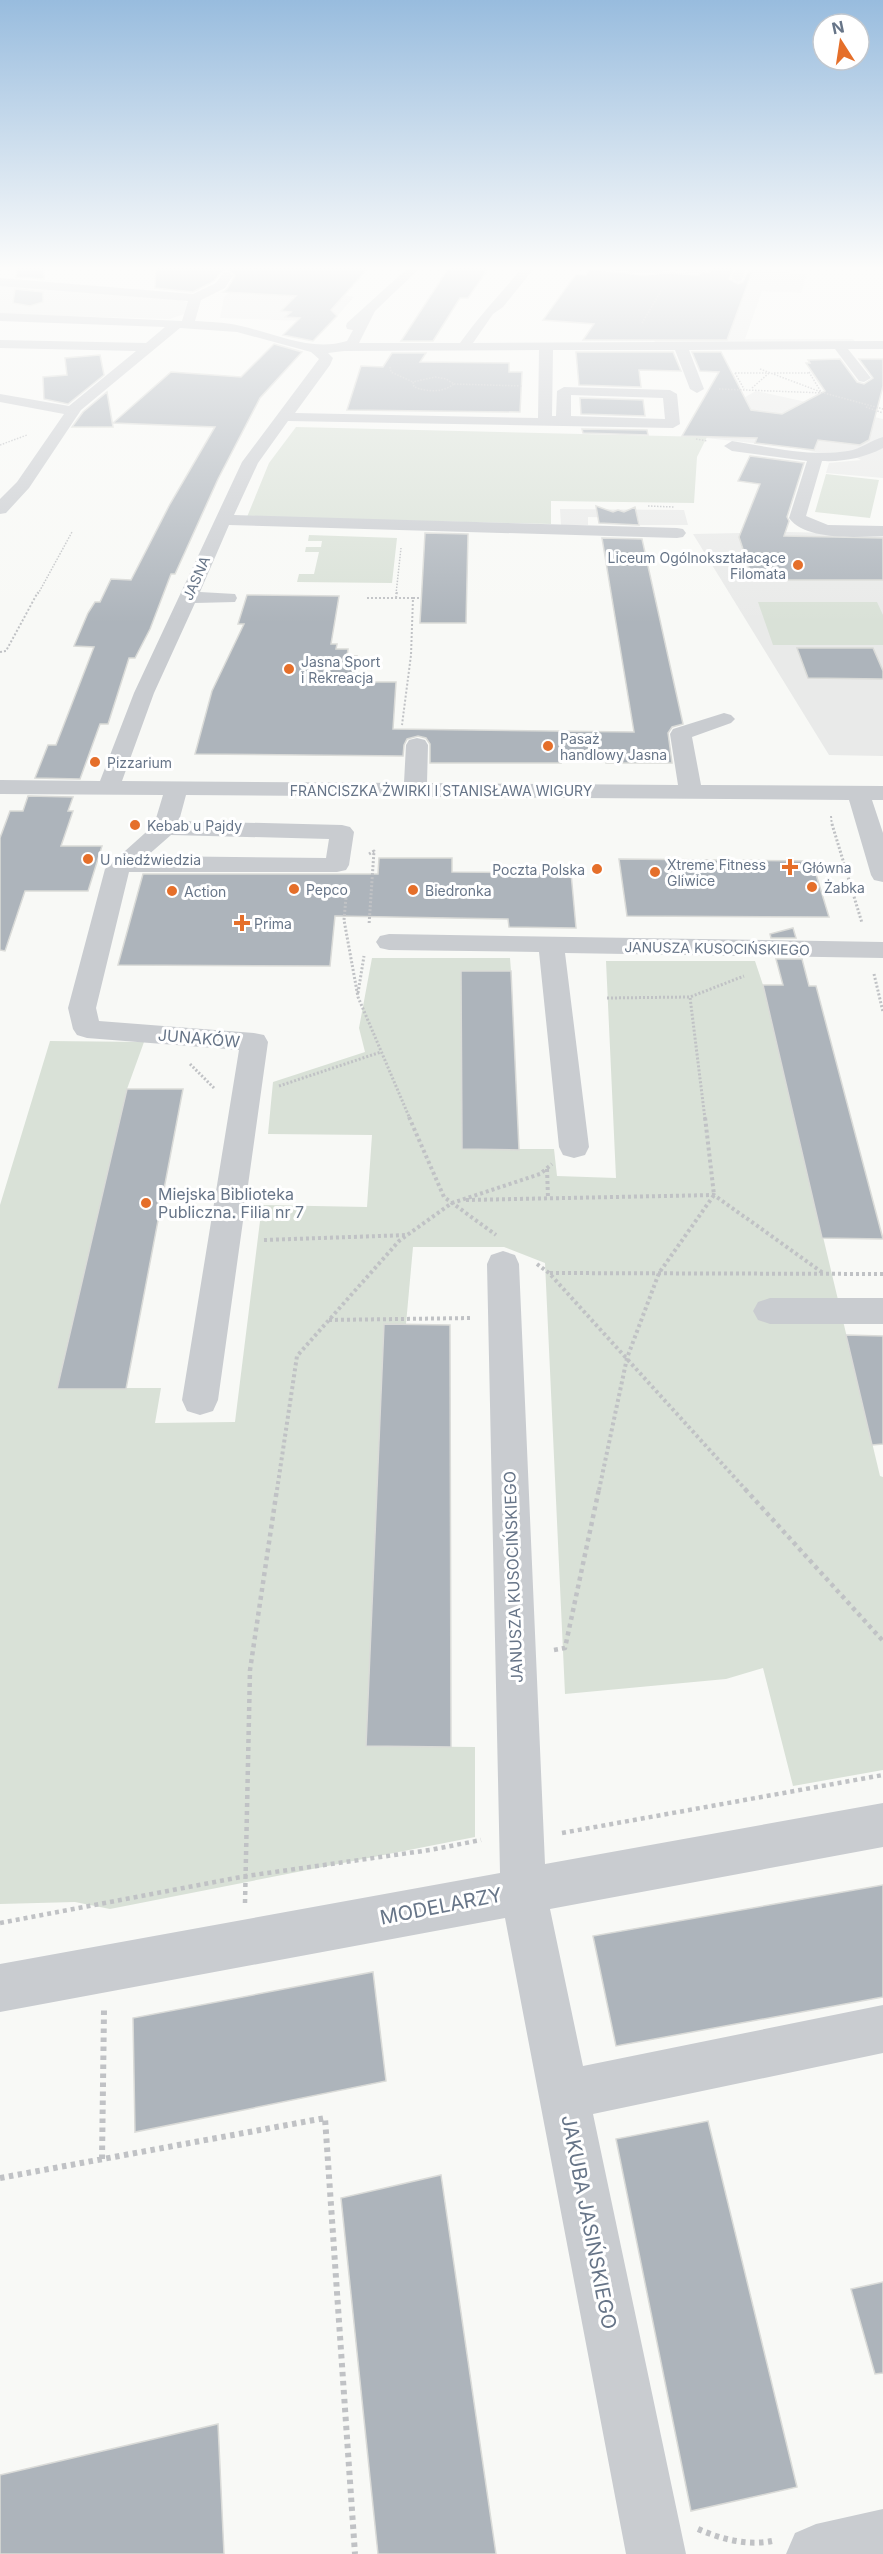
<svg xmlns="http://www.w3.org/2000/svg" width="883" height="2554" font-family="Inter,sans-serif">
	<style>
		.built { fill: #e9eae9 }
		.green { fill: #d9e1d7 }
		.building { fill: #adb4bb; stroke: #dadbd8; stroke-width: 1.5 }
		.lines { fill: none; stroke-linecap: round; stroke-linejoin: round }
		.major-casing { stroke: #babdc2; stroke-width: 2 }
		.path-far5 { stroke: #c0c2c5; stroke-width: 1.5; stroke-dasharray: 1.5 1.5; stroke-linecap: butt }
		.path-far4 { stroke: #c0c2c5; stroke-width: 2; stroke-dasharray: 2 2; stroke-linecap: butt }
		.path-far3 { stroke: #c0c2c5; stroke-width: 3; stroke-dasharray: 2 2; stroke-linecap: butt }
		.path-far2 { stroke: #c0c2c5; stroke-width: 4; stroke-dasharray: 3 3; stroke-linecap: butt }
		.path-far1 { stroke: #c0c2c5; stroke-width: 4.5; stroke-dasharray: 4 4; stroke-linecap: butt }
		.path { stroke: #c0c2c5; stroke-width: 6; stroke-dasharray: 4.5 4.5; stroke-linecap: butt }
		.minor { fill: #c9ccd0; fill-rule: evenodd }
		.major { fill: #fff; fill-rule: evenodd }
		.poi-dot { fill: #e56f2a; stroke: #fff; stroke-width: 2 }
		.labels { text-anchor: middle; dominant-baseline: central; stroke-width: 6; stroke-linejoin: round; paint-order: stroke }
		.far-poi-label { font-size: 14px; fill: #677588; stroke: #fff; text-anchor: start }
		.far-street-label { font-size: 14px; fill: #677588; stroke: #fff }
		.street-label { font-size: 16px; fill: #677588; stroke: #fff }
		.poi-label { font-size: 16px; fill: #677588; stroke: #fff; text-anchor: start }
		.near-street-label { font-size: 20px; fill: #677588; stroke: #fff }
	</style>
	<rect width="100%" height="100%" fill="#f8f9f6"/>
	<path class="built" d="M 248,266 L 370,266 L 344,295 L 354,297 L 332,322 L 220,318 L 224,297 L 229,292 L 237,276 Z
		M 688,266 L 772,266 L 771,271 L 807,274 L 801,293 L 762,291 L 745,339 L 853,339 L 856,343 L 656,345 L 654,340 L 614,340 L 620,322 L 675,292 Z
		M 0,285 L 179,300 L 187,302 L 184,314 L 170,319 L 0,314 Z
		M 756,391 L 883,419 L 883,478 L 826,473 L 829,463 L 861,460 L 850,454 L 815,452 L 791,447 L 706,438 L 720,411 Z
		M 560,509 L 684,510 L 688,525 L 640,525 L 638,518 L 588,517 L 588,525 L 561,525 Z
		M 786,532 L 883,534 L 883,756 L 829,755 L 693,534 Z"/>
	<path class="green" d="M 296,427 L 707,437 L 697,457 L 694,503 L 551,501 L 551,524 L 247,517 L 269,463 Z
		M 826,474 L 879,480 L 870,518 L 815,512 Z
		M 309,535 L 397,538 L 392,583 L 297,582 L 299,574 L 314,574 L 319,552 L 305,552 L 306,547 L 321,547 L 322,541 L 308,541 Z
		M 758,602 L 877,602 L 883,615 L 883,645 L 773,645 Z
		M 372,958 L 510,958 L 511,971 L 461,971 L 462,1149 L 554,1149 L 557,1176 L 616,1178 L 606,961 L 755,961 L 763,985 L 880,1476 L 883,1477 L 883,1770 L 793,1786 L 763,1668 L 726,1679 L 565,1694 L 545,1263 L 504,1247 L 413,1247 L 406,1324 L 384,1325 L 366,1746 L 475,1747 L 475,1837 L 110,1909 L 75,1902 L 0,1904 L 0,1205 L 50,1041 L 144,1042 L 127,1089 L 57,1388 L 161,1388 L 155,1423 L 235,1422 L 262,1205 L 367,1207 L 372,1135 L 268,1134 L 273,1082 L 365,1052 L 359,1028 Z"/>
	<path class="building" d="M 17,266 L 44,266 L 44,279 L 16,277 Z
		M 156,266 L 370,266 L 331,310 L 337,316 L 313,341 L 283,335 L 300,318 L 285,317 L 291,312 L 281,311 L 296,296 L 223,292 L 227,289 L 235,276 L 228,269 L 221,272 L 214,281 L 193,292 L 155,288 Z
		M 450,266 L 490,266 L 468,298 L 460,298 L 433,341 L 401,341 Z
		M 715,266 L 735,266 L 729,279 L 738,284 L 743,282 L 747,272 L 752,272 L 727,340 L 583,340 L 594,324 L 543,320 L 576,274 L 586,275 L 590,269 L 642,275 L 667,273 L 699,275 L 702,271 L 710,272 Z
		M 15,289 L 43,292 L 43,302 L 30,306 L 13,303 Z
		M 274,344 L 302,352 L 260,398 L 218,479 L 175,574 L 171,574 L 150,629 L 135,658 L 129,658 L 108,724 L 100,724 L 80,779 L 35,778 L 48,745 L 56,745 L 94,647 L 74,646 L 88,613 L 95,602 L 100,602 L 111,579 L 131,580 L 170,504 L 215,427 L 113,423 L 171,372 L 241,377 Z
		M 576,352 L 673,352 L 681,371 L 639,370 L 641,387 L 579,385 Z
		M 692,352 L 721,352 L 751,410 L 782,414 L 825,391 L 806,363 L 810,363 L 808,360 L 840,359 L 857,382 L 864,384 L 873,378 L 859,359 L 883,359 L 883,386 L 869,440 L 860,445 L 818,440 L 814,450 L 755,443 L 757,438 L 682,436 L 719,372 L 700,371 Z
		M 392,353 L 426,353 L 420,362 L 509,363 L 509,372 L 522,372 L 520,412 L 347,410 L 361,366 L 383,367 Z
		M 100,355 L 104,375 L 68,404 L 44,399 L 43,377 L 67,375 L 65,358 Z
		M 107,392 L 113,427 L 72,427 L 83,412 Z
		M 580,398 L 643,400 L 645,416 L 581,414 Z
		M 582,429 L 647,430 L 648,435 L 583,433 Z
		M 750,456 L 804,463 L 787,517 L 789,521 L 784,536 L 883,538 L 883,580 L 753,580 L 739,537 L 760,484 L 738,481 Z
		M 596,506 L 613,512 L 618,510 L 624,512 L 635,507 L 639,525 L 599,523 Z
		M 425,533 L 468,534 L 466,623 L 420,623 Z
		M 602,538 L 642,539 L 683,724 L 672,727 L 668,733 L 672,763 L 606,763 L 604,751 L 560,757 L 561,763 L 430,763 L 430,744 L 426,738 L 418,736 L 407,739 L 404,745 L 403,756 L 195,754 L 212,691 L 244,624 L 238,624 L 247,595 L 339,596 L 331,644 L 337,644 L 336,649 L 348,649 L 347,656 L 357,656 L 353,682 L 396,682 L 393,729 L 634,732 Z
		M 797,648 L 873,648 L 883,671 L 883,679 L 808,678 Z
		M 28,796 L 73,797 L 68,811 L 73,811 L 61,846 L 102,846 L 88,891 L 25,891 L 5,951 L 0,950 L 0,838 L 10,811 L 23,811 Z
		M 379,858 L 452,858 L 452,872 L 571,873 L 576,928 L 509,927 L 508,919 L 335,916 L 330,966 L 118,965 L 143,874 L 378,874 Z
		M 619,859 L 812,861 L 829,917 L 627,916 Z
		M 793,928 L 796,938 L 771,938 L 770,934 Z
		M 776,959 L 802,959 L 809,986 L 816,986 L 883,1239 L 822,1238 L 763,985 L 783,985 Z
		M 461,971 L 511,971 L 519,1150 L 462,1149 Z
		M 127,1089 L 183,1089 L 126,1389 L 57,1389 Z
		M 384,1324 L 450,1325 L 451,1747 L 366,1746 Z
		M 846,1335 L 883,1336 L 883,1444 L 872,1445 Z
		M 883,1885 L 883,1997 L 616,2046 L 593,1936 Z
		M 373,1972 L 386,2081 L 135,2132 L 133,2018 Z
		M 708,2121 L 797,2487 L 691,2511 L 616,2139 Z
		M 441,2175 L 496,2554 L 378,2554 L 341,2198 Z
		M 883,2282 L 883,2373 L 875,2374 L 851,2289 Z
		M 218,2424 L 224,2554 L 0,2554 L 0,2475 Z"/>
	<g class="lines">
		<defs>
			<path id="major" d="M 874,266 L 883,266 L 883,269 L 876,268 Z"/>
		</defs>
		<use href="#major" class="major-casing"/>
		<path class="path-far5" d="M 844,266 L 859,267
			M 642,323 L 661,291
			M 390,367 L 391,372 L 413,382
			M 760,369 L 821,392
			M 809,372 L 821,392
			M 735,373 L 767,373
			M 735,373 L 744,389
			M 774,373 L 810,373
			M 435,377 L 446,379 L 454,384 C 442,393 428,392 414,387 L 413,382 Z
			M 454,384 L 523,386
			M 752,388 L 769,373
			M 719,389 L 824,393 L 883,409
			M 866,407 L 883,413
			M 696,439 L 707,441
			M 0,445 L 27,435
			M 648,506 L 674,507
			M 38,594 L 72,532
			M 396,594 L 401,548"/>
		<path class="path-far4" d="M 367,598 L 413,598 L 411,655 L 402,725
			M 396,598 L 397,592
			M 413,598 L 421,598
			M 0,652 L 6,651 L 38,592
			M 831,816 L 832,826"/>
		<path class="path-far3" d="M 832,824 L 862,923
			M 369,854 L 374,851 L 369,925
			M 347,886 L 344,920 L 358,997 L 410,1119
			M 874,974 L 883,1012
			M 358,993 L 364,956
			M 607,998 L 690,997
			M 190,1064 L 214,1088
			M 279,1086 L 381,1052
			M 705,1119 L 690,997 L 744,976"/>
		<path class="path-far2" d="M 409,1117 L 444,1197 L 496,1235
			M 547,1169 L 548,1198
			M 466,1200 L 714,1195 L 823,1273
			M 264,1240 L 408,1235
			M 537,1264 L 549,1273 L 746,1490
			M 550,1273 L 883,1274
			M 329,1320 L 472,1318
			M 277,1490 L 297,1356 L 399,1241 L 452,1203 L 540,1174 L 552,1164
			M 599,1490 L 627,1358 L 659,1273 L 714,1195 L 705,1117"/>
		<path class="path-far1" d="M 745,1489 L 883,1641
			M 554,1650 L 565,1648 L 599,1489
			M 562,1833 L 883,1775
			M 245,1903 L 250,1670 L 277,1489
			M 0,1923 L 246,1876 L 430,1850 L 481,1840"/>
		<path class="path" d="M 102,2159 L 104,2010
			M 0,2178 L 325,2118 L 355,2554
			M 698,2529 C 721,2539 747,2546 772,2541"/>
		<path class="minor" d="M 410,266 L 422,266 L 375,311 L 359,343 L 460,343 C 480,315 502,292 524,266 L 536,266 L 503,307 L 493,314 L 473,343 L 883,341 L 883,349 L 848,349 L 871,378 L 864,382 L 859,381 L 835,349 L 689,350 L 704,389 L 697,393 L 690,389 L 675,350 L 553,350 L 552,416 L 556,416 L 557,391 L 564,387 L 670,390 L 677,394 L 680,424 L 673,428 L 288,421 L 258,463 L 234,515 L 677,528 L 683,529 L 686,533 L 683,537 L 677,538 L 229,525 L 200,592 L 235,594 L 237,598 L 235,602 L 195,603 L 154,693 L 122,781 L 404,783 L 406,745 L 409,740 L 417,738 L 425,740 L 428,745 L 427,783 L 678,785 L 670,734 L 673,729 L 724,713 L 731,715 L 735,719 L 731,723 L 692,737 L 701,785 L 883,786 L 883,800 L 872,800 L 883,833 L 883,882 L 874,880 L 871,875 L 849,800 L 186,795 L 179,821 L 342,825 L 350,827 L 354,832 L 349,865 L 346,870 L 337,872 L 129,872 L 96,1008 L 99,1021 L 254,1033 L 264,1035 L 268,1042 L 218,1400 L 213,1411 L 200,1415 L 187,1411 L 182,1400 L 239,1050 L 87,1038 L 77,1035 L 73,1029 L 68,1008 L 105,869 L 154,825 L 163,795 L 0,794 L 0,780 L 100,781 L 134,693 L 242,462 L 319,359 L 311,352 L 237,332 L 180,328 L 81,410 L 29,488 L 6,513 L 0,514 L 0,499 L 17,482 L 64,414 L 0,402 L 0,394 L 69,406 L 136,351 L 0,348 L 0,340 L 146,343 L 165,327 L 0,321 L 0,313 L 182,321 L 188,301 L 0,286 L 0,278 L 193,294 L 216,283 L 223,273 L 227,271 L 233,275 L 225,288 L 201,300 L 195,321 C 210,322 226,322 241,326 C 276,334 311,352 347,341 L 353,330 L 347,329 L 346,326 L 347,323 ZM 539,350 L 538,418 L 295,413 L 330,365 L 333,358 L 328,353 L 344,351 ZM 571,395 L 663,398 L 665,419 L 571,416 ZM 171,835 L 329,839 L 326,858 L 147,856 Z
			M 597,266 L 678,266 C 663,278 622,271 603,269 Z
			M 737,266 L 772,266 L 766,269 L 746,270 L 741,281 L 737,282 L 731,278 Z
			M 883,437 L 883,448 C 864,458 843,462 822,461 L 806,516 L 828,525 L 883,526 L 883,536 C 857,537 806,541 789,518 L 807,461 L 732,451 L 724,446 L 732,441 C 770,447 810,457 848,451 C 861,449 871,440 883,437 Z
			M 389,934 L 883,942 L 883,958 L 565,953 L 589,1147 L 585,1155 L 574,1158 L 563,1155 L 559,1147 L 539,952 L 389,950 L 380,948 L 376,942 L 380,936 Z
			M 503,1251 L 515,1255 L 519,1264 L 545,1864 L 883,1803 L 883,1847 L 550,1909 L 583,2066 L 883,2005 L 883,2053 L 593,2114 L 686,2554 L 626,2554 L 505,1918 L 0,2012 L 0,1964 L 500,1873 L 487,1264 L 491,1255 Z
			M 770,1298 L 883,1298 L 883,1324 L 770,1324 L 758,1320 L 753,1311 L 758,1302 Z
			M 883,2509 L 883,2554 L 786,2554 L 795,2533 L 816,2524 Z"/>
		<use href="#major" class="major"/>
	</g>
	<linearGradient id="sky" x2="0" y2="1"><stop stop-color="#98bcde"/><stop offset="0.43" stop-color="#fcfcfb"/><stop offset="1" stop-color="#fcfcfb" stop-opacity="0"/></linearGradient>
	<rect width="883" height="623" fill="url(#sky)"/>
	<g class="poi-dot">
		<circle cx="798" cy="565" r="6"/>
		<circle cx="289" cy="669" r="6"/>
		<circle cx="548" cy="746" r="6"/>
		<circle cx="95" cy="762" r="6"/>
		<circle cx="135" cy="825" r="6"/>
		<circle cx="88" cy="859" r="6"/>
		<path d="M787 858h6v6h6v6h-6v6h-6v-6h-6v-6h6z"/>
		<circle cx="597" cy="869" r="6"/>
		<circle cx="655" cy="872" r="6"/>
		<circle cx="812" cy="887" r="6"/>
		<circle cx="294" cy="889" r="6"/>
		<circle cx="413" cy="890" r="6"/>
		<circle cx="172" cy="891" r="6"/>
		<path d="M239 914h6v6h6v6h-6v6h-6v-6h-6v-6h6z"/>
		<circle cx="146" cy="1203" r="6"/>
	</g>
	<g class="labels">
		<g class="far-poi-label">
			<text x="786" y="557" text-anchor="end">Liceum Ogólnokształacące<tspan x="786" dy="16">Filomata</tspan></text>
			<text x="301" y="661">Jasna Sport<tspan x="301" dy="16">i Rekreacja</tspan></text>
			<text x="560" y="738">Pasaż<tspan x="560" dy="16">handlowy Jasna</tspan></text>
			<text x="107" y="762">Pizzarium</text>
			<text x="147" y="825">Kebab u Pajdy</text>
			<text x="100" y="859">U niedźwiedzia</text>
			<text x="667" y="864">Xtreme Fitness<tspan x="667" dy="16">Gliwice</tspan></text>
			<text x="802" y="867">Główna</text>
			<text x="585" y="869" text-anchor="end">Poczta Polska</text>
			<text x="824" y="887">Żabka</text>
			<text x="306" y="889">Pepco</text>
			<text x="425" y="890">Biedronka</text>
			<text x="184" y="891">Action</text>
			<text x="254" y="923">Prima</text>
		</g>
		<g class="far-street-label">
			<text transform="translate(196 578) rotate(-66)">JASNA</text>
			<text x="441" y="790">FRANCISZKA ŻWIRKI I STANISŁAWA WIGURY</text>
			<text transform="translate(717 948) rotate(1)">JANUSZA KUSOCIŃSKIEGO</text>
		</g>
		<g class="street-label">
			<text transform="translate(199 1038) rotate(5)">JUNAKÓW</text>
			<text transform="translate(513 1577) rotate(-92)">JANUSZA KUSOCIŃSKIEGO</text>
		</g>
		<g class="poi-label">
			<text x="158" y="1194">Miejska Biblioteka<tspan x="158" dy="18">Publiczna. Filia nr 7</tspan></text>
		</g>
		<g class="near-street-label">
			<text transform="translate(441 1906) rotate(-11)">MODELARZY</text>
			<text transform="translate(589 2222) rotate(79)">JAKUBA JASIŃSKIEGO</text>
		</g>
	</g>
	<g transform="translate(841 42) rotate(348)"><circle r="28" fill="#ffffff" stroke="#c2c8cf" stroke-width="1.5"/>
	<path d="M0-4.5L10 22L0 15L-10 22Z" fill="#e56f2a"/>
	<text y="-9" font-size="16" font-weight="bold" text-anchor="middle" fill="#677588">N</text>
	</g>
</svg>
